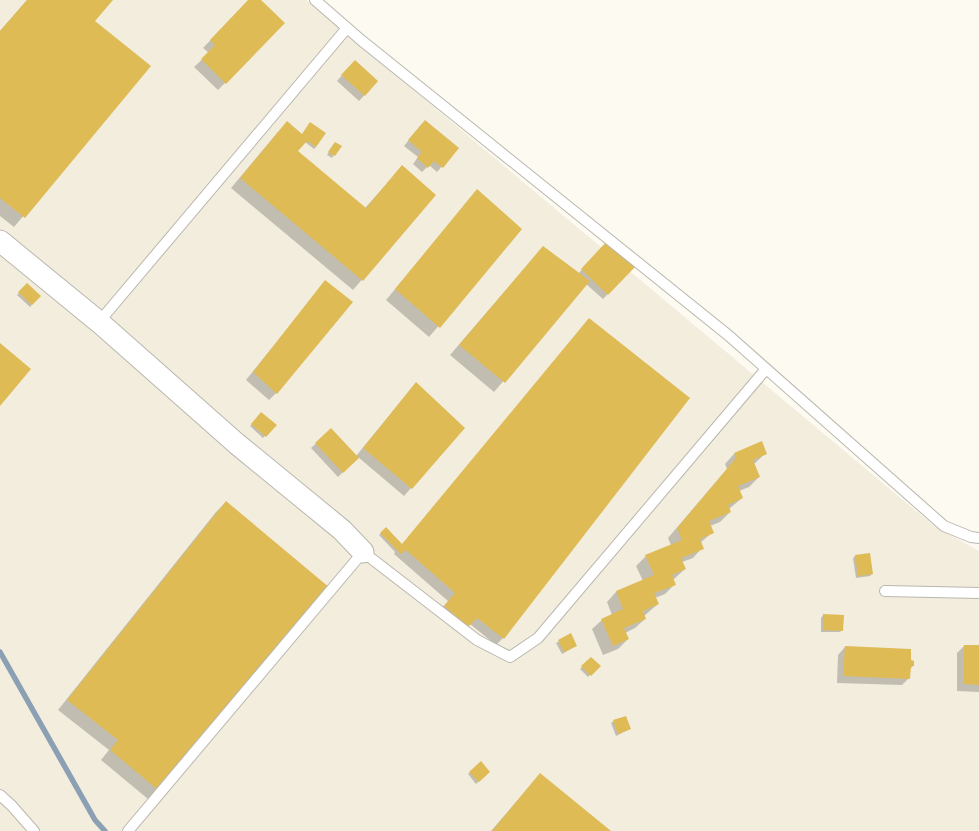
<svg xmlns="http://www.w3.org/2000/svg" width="979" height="831" font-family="Poppins,sans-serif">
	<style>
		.built { fill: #f3edde }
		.shadow { fill: #0003 }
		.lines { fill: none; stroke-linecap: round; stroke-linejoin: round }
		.stream { stroke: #8ba0b2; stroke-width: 5.5 }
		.building { fill: #debb55 }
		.service-casing { stroke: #b9b7ae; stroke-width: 12 }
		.minor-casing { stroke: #b9b7ae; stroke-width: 23 }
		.service { stroke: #fff; stroke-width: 10 }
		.minor { stroke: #fff; stroke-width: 21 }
	</style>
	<rect width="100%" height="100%" fill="#fdfaf2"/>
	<path class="built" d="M 0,0 L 306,0 L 934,526 L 979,551 L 979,831 L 0,831 Z"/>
	<path class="shadow" d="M 27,0 L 111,0 L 93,21 L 150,66 L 14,227 L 0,216 L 0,31 Z
		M 249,0 L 260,0 L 284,23 L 218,90 L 194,67 L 209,53 L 203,48 Z
		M 350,66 L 377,82 L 359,101 L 337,81 Z
		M 420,126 L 458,148 L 437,172 L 429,165 L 422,172 L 413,164 L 418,157 L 404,146 Z
		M 278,132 L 302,135 L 316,147 L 314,149 L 305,142 L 297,151 L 365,208 L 402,167 L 435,195 L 353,290 L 231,188 Z
		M 333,145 L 340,146 L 332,158 L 327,155 Z
		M 477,191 L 521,230 L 429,337 L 386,300 Z
		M 543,247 L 578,274 L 602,247 L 633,267 L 603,299 L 586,284 L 494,392 L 450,355 Z
		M 325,282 L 276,393 L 269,400 L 246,380 Z
		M 27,284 L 40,296 L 30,307 L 17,295 Z
		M 589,319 L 503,638 L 496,645 L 470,624 L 460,634 L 437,614 L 448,601 L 394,554 L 395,552 L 379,535 L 386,529 L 402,545 Z
		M 416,383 L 411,488 L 404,496 L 358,457 L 338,477 L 311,448 L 331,430 L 356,456 Z
		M 261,413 L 275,425 L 263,438 L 250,426 Z
		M 766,453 L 753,465 L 759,477 L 749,487 L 739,491 L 742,498 L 729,509 L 730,512 L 720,522 L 710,526 L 713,532 L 700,543 L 702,548 L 693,558 L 682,562 L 685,569 L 673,580 L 675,584 L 665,594 L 655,598 L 658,604 L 644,616 L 645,619 L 635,628 L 625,633 L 628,639 L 618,649 L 603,655 L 592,629 L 602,620 L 612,615 L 607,602 L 616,592 L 643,581 L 636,566 L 646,556 L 671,545 L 668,538 L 727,469 L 725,464 L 734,454 Z
		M 226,502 L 154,804 L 101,760 L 109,750 L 58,710 L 216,512 Z
		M 855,556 L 872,574 L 870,576 L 856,578 L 853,558 Z
		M 823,615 L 842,630 L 840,632 L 821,632 L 821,618 Z
		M 571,635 L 576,646 L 562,654 L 556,643 Z
		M 964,646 L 979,646 L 979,692 L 957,691 L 957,653 Z
		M 845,647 L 910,661 L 913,666 L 909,670 L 909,678 L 902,685 L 837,683 L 838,655 Z
		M 591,658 L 599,666 L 588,677 L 580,669 Z
		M 614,721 L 630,729 L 616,736 L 611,723 Z
		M 481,763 L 489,772 L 476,784 L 468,774 Z
		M 540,774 L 609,831 L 491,831 Z"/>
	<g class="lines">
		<path class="stream" d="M 0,652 L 95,820 L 105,831"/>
	</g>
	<path class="building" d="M 27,0 L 113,0 L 95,21 L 151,66 L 25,218 L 0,198 L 0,31 Z
		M 248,0 L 261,0 L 285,23 L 226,84 L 201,59 L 215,45 L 210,40 Z
		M 355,60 L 378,81 L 365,96 L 341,75 Z
		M 425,120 L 459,148 L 443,168 L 434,161 L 428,168 L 417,158 L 422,152 L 408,140 Z
		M 287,121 L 302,134 L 310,122 L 326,133 L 316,147 L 307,141 L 298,151 L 366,208 L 402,165 L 436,195 L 363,281 L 240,178 Z
		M 335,142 L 342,146 L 335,156 L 328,152 Z
		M 477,189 L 522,229 L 440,328 L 395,289 Z
		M 607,241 L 635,267 L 608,295 L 581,269 Z
		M 543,246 L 590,281 L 505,383 L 459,345 Z
		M 325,280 L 353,302 L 277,394 L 253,372 Z
		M 27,283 L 41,296 L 32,305 L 18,292 Z
		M 589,318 L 690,398 L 504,639 L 477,618 L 468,627 L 444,606 L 455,593 L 406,550 L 401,554 L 380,533 L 386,527 L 402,544 Z
		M 0,343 L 31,369 L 0,406 Z
		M 416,382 L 465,428 L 412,489 L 363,448 Z
		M 261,412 L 277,425 L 266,437 L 251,424 Z
		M 331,428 L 359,458 L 343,473 L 315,443 Z
		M 762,441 L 767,454 L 753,460 L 760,477 L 738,486 L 743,498 L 728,505 L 731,512 L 709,521 L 714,533 L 700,539 L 704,549 L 681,558 L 686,569 L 672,575 L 676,585 L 654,593 L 659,604 L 643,611 L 646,619 L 624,628 L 629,639 L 613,646 L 601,619 L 623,609 L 616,591 L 654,575 L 645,555 L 682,540 L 677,528 L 736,458 L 734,453 Z
		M 226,501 L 330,588 L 164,795 L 110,750 L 118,740 L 67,700 Z
		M 870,553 L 873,574 L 858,576 L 855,555 Z
		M 823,614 L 844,615 L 843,631 L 823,630 Z
		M 571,633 L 577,646 L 564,652 L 558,640 Z
		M 964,645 L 979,645 L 979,685 L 964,684 Z
		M 845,646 L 911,649 L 911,660 L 914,661 L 914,666 L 911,666 L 910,679 L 843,676 Z
		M 591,657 L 601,666 L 591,676 L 581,666 Z
		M 626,716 L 631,729 L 618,734 L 613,720 Z
		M 481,761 L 490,772 L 479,782 L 469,772 Z
		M 540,773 L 611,831 L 492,831 Z"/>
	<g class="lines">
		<defs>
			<path id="service" d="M 315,0 L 361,40 L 728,335 L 944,526 L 971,537 L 979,538
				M 99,322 L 347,28
				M 885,591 L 979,593
				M 0,795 L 12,806 L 34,831
				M 128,831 L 363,552 L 477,640 L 510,657 L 538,638 L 766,369"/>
			<path id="minor" d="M 0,241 L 99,322 L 237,444 L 342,530 L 363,552"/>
		</defs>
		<use href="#service" class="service-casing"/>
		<use href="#minor" class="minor-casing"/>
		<use href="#service" class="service"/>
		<use href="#minor" class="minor"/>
	</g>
</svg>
